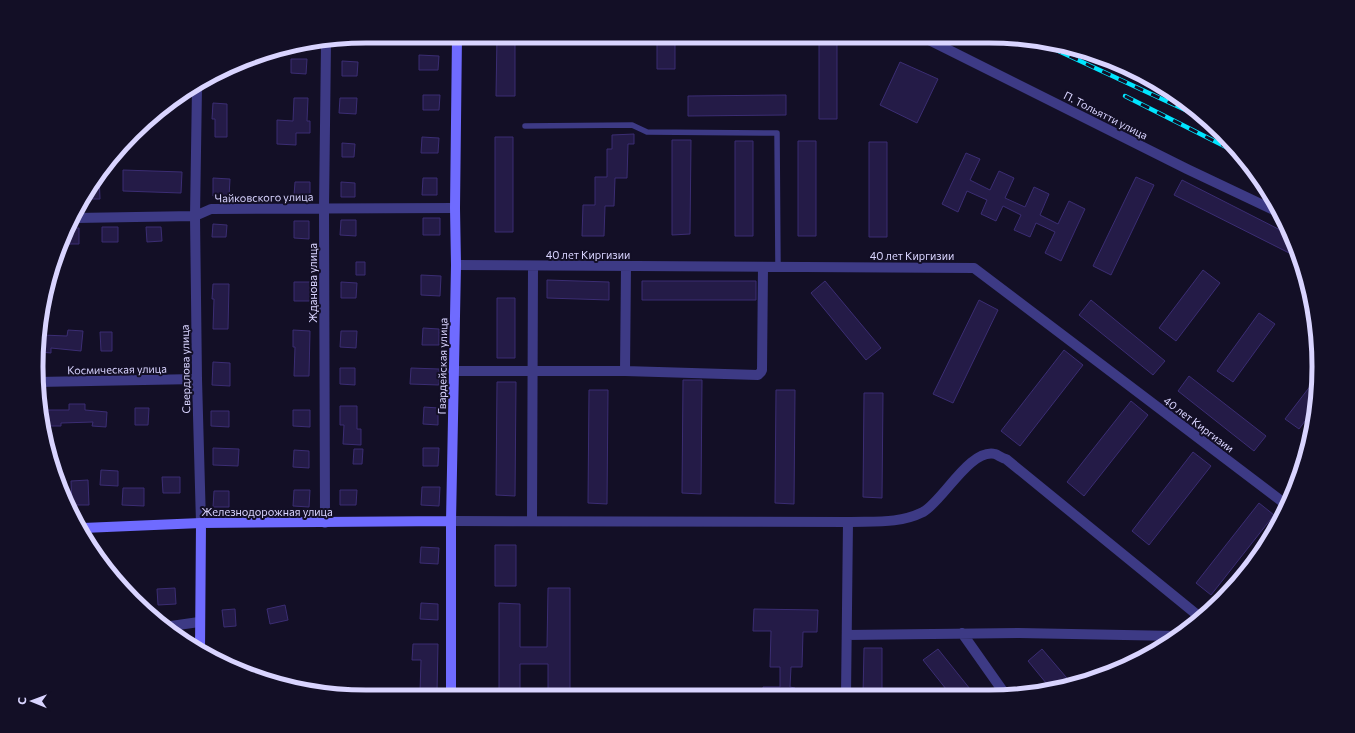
<svg xmlns="http://www.w3.org/2000/svg" width="1355" height="733" font-family="Commissioner,sans-serif">
	<style>
		.building { fill: #241b47; stroke: #3b2d73 }
		.lines { fill: none; stroke-linecap: round; stroke-linejoin: round }
		.lane { stroke: #3d3a85; stroke-width: 5.5 }
		.street { stroke: #3d3a85; stroke-width: 10 }
		.secondary { stroke: #6f6bff; stroke-width: 10 }
		.rail-casing { stroke: #00e5ff; stroke-width: 4.5 }
		.rail { stroke: #130f26; stroke-width: 3; stroke-dasharray: 9; stroke-linecap: butt }
		.labels { text-anchor: middle; dominant-baseline: central; stroke-width: 4; stroke-linejoin: round; paint-order: stroke }
		.street-label { font-size: 11px; fill: #d9d4ff; stroke: #130f26 }
		.rim { fill: none; stroke: #d9d4ff; stroke-width: 5 }
	</style>
	<rect width="100%" height="100%" fill="#130f26"/>
	<path class="building" d="M 497,36 L 515,36 L 515,96 L 496,96 Z
		M 657,36 L 675,36 L 675,69 L 657,69 Z
		M 819,36 L 837,37 L 837,119 L 819,119 Z
		M 419,55 L 439,56 L 438,70 L 419,70 Z
		M 291,59 L 307,59 L 306,74 L 291,73 Z
		M 342,61 L 358,62 L 357,76 L 342,76 Z
		M 900,62 L 938,79 L 917,123 L 880,105 Z
		M 423,95 L 440,95 L 439,110 L 423,110 Z
		M 786,95 L 786,115 L 688,116 L 688,96 Z
		M 294,98 L 308,98 L 307,121 L 310,121 L 310,133 L 296,133 L 296,145 L 277,144 L 277,120 L 293,121 Z
		M 340,98 L 357,98 L 356,114 L 339,113 Z
		M 213,103 L 227,104 L 227,137 L 215,137 L 215,119 L 212,119 Z
		M 634,134 L 634,144 L 628,144 L 627,178 L 615,178 L 614,206 L 605,206 L 604,236 L 582,236 L 583,205 L 595,205 L 595,177 L 607,177 L 607,149 L 612,149 L 612,135 Z
		M 422,137 L 439,138 L 438,153 L 421,153 Z
		M 495,137 L 513,137 L 513,232 L 495,232 Z
		M 672,140 L 691,140 L 690,234 L 672,235 Z
		M 735,141 L 753,141 L 753,236 L 735,236 Z
		M 798,141 L 816,141 L 816,236 L 798,236 Z
		M 869,142 L 887,142 L 887,237 L 869,237 Z
		M 342,143 L 355,144 L 354,157 L 342,157 Z
		M 966,153 L 980,159 L 970,180 L 990,190 L 999,171 L 1014,178 L 1005,198 L 1025,207 L 1034,187 L 1049,194 L 1040,215 L 1058,224 L 1069,201 L 1085,209 L 1061,261 L 1045,253 L 1055,232 L 1036,223 L 1030,237 L 1014,230 L 1021,215 L 1003,206 L 996,221 L 981,214 L 987,200 L 967,191 L 958,212 L 942,204 Z
		M 123,170 L 182,172 L 181,193 L 123,191 Z
		M 99,175 L 100,199 L 84,199 L 92,183 Z
		M 1136,177 L 1154,185 L 1111,275 L 1093,266 Z
		M 213,178 L 230,179 L 229,197 L 213,196 Z
		M 423,178 L 437,178 L 437,195 L 422,195 Z
		M 1182,180 L 1290,235 L 1301,259 L 1174,195 Z
		M 295,182 L 310,182 L 310,196 L 294,196 Z
		M 341,182 L 355,183 L 355,197 L 341,197 Z
		M 423,218 L 440,218 L 440,235 L 423,235 Z
		M 341,220 L 356,220 L 356,236 L 340,235 Z
		M 294,221 L 309,221 L 309,239 L 294,238 Z
		M 213,224 L 227,225 L 226,237 L 212,237 Z
		M 102,227 L 118,227 L 118,242 L 102,242 Z
		M 146,227 L 161,227 L 162,241 L 147,242 Z
		M 71,228 L 79,228 L 79,244 L 64,244 Z
		M 356,262 L 365,262 L 365,275 L 356,275 Z
		M 1203,270 L 1220,283 L 1176,341 L 1159,328 Z
		M 421,275 L 441,276 L 440,296 L 421,295 Z
		M 547,280 L 609,282 L 609,300 L 547,298 Z
		M 642,281 L 756,281 L 756,300 L 642,300 Z
		M 825,281 L 881,348 L 866,360 L 811,293 Z
		M 294,282 L 311,282 L 311,301 L 294,301 Z
		M 341,282 L 357,283 L 356,298 L 341,298 Z
		M 213,284 L 229,284 L 228,329 L 213,329 L 214,299 L 212,299 Z
		M 497,298 L 515,298 L 515,358 L 497,358 Z
		M 979,300 L 998,310 L 953,403 L 933,394 Z
		M 1091,300 L 1165,361 L 1153,375 L 1079,315 Z
		M 1259,313 L 1275,324 L 1233,382 L 1217,371 Z
		M 423,328 L 439,329 L 439,345 L 422,345 Z
		M 68,330 L 83,331 L 81,351 L 51,348 L 51,353 L 40,352 L 42,335 L 67,336 Z
		M 293,330 L 310,331 L 309,376 L 294,376 L 295,347 L 293,347 Z
		M 341,331 L 357,331 L 356,348 L 340,347 Z
		M 100,332 L 112,332 L 112,351 L 101,351 Z
		M 1064,350 L 1083,365 L 1020,446 L 1001,431 Z
		M 213,362 L 230,363 L 230,386 L 212,385 Z
		M 340,368 L 355,368 L 355,385 L 340,384 Z
		M 411,368 L 439,369 L 439,385 L 410,384 Z
		M 1189,376 L 1266,436 L 1254,451 L 1178,391 Z
		M 1318,376 L 1318,388 L 1315,408 L 1299,429 L 1285,419 Z
		M 683,380 L 702,380 L 701,494 L 682,493 Z
		M 497,382 L 516,382 L 515,496 L 496,495 Z
		M 589,390 L 608,390 L 607,504 L 588,503 Z
		M 776,390 L 795,390 L 794,504 L 775,503 Z
		M 864,393 L 883,393 L 882,498 L 863,497 Z
		M 1131,401 L 1148,415 L 1084,496 L 1067,482 Z
		M 69,404 L 85,404 L 85,410 L 107,412 L 106,427 L 92,426 L 93,422 L 61,423 L 61,426 L 47,426 L 47,410 L 69,410 Z
		M 340,406 L 357,406 L 357,429 L 361,429 L 361,445 L 343,444 L 344,425 L 340,425 Z
		M 424,407 L 438,408 L 438,425 L 423,424 Z
		M 135,408 L 149,408 L 148,425 L 135,425 Z
		M 293,410 L 310,410 L 310,427 L 293,426 Z
		M 211,411 L 229,411 L 229,427 L 211,426 Z
		M 213,448 L 239,449 L 238,466 L 213,465 Z
		M 423,448 L 439,448 L 438,466 L 423,466 Z
		M 354,449 L 363,449 L 362,464 L 353,464 Z
		M 294,450 L 309,451 L 309,468 L 293,467 Z
		M 1193,452 L 1211,466 L 1149,545 L 1132,531 Z
		M 101,470 L 118,471 L 118,486 L 100,485 Z
		M 162,477 L 180,477 L 180,493 L 163,493 Z
		M 88,480 L 89,505 L 72,505 L 71,481 Z
		M 422,487 L 440,487 L 439,506 L 421,505 Z
		M 123,488 L 144,488 L 144,506 L 122,505 Z
		M 294,490 L 310,490 L 309,507 L 293,506 Z
		M 340,490 L 357,490 L 356,505 L 340,505 Z
		M 214,491 L 229,491 L 229,507 L 213,507 Z
		M 1259,503 L 1274,515 L 1211,595 L 1196,583 Z
		M 495,545 L 516,545 L 516,586 L 495,586 Z
		M 421,547 L 439,548 L 438,564 L 420,563 Z
		M 175,588 L 176,604 L 158,605 L 157,589 Z
		M 548,588 L 570,588 L 570,696 L 548,696 L 548,664 L 520,664 L 520,696 L 499,696 L 499,603 L 520,604 L 520,647 L 547,647 Z
		M 421,603 L 438,604 L 438,620 L 420,619 Z
		M 285,605 L 288,620 L 270,624 L 267,609 Z
		M 235,609 L 236,626 L 224,627 L 222,610 Z
		M 754,609 L 818,610 L 817,632 L 803,632 L 802,667 L 791,667 L 790,687 L 795,688 L 795,695 L 763,695 L 763,687 L 780,687 L 780,667 L 770,667 L 771,631 L 753,631 Z
		M 413,644 L 438,644 L 437,692 L 420,692 L 421,660 L 412,660 Z
		M 864,648 L 882,648 L 882,695 L 863,695 Z
		M 938,649 L 974,694 L 950,694 L 923,660 Z
		M 1042,649 L 1072,684 L 1051,689 L 1028,661 Z"/>
	<g class="lines">
		<path class="lane" d="M 525,126 L 632,125 L 647,132 L 777,133 L 778,267"/>
		<path class="street" d="M 923,37 L 1187,169 L 1280,213
			M 197,87 L 195,216 L 197,379 L 201,523
			M 76,218 L 195,216 L 211,209 L 455,208
			M 456,265 L 974,268 L 1288,506
			M 453,371 L 625,371 L 758,375 L 761,372 L 762,370 L 763,267
			M 625,371 L 626,266
			M 37,382 L 197,379
			M 451,521 L 848,522 C 874,521 899,524 923,512 C 943,501 970,448 995,454 C 998,455 1002,458 1006,459 L 1201,618
			M 532,521 L 533,266
			M 325,523 L 324,208 L 326,43
			M 164,627 L 199,622
			M 962,633 L 1005,694
			M 847,635 L 1019,633 L 1177,636
			M 289,687 L 316,689 L 319,692
			M 846,695 L 848,522"/>
		<path class="secondary" d="M 83,528 L 201,523 L 451,521
			M 200,650 L 201,523
			M 451,696 L 451,521 L 456,265 L 455,208 L 457,36"/>
		<defs>
			<path id="rail" d="M 1037,41 L 1207,120
				M 1125,96 L 1242,155"/>
		</defs>
		<use href="#rail" class="rail-casing"/>
		<use href="#rail" class="rail"/>
	</g>
	<g class="labels">
		<g class="street-label">
			<text transform="translate(1106 115) rotate(27)">П. Тольятти улица</text>
			<text transform="translate(264 197) rotate(-1)">Чайковского улица</text>
			<text x="588" y="254">40 лет Киргизии</text>
			<text x="912" y="255">40 лет Киргизии</text>
			<text transform="translate(312 283) rotate(-90)">Жданова улица</text>
			<text transform="translate(442 366) rotate(-89)">Гвардейская улица</text>
			<text transform="translate(117 369) rotate(-1)">Космическая улица</text>
			<text transform="translate(185 369) rotate(-91)">Свердлова улица</text>
			<text transform="translate(1199 424) rotate(37)">40 лет Киргизии</text>
			<text x="267" y="511">Железнодорожная улица</text>
		</g>
	</g>
	<path d="M0 0H1355V733H0ZM366 43H989A323 323 0 0 1 1312 366V367A323 323 0 0 1 989 690H366A323 323 0 0 1 43 367V366A323 323 0 0 1 366 43Z" fill="#130f26" fill-rule="evenodd"/>
	<path class="rim" d="M366 43H989A323 323 0 0 1 1312 366V367A323 323 0 0 1 989 690H366A323 323 0 0 1 43 367V366A323 323 0 0 1 366 43Z"/>
	<g transform="translate(32 701) rotate(271)" stroke="#130f26" stroke-width="3" paint-order="stroke">
	<path d="M0-3L7 15L0 10L-7 15Z" fill="#d9d4ff"/>
	<text y="-6" font-size="11" font-weight="bold" text-anchor="middle" fill="#d9d4ff">С</text>
	</g>
</svg>
